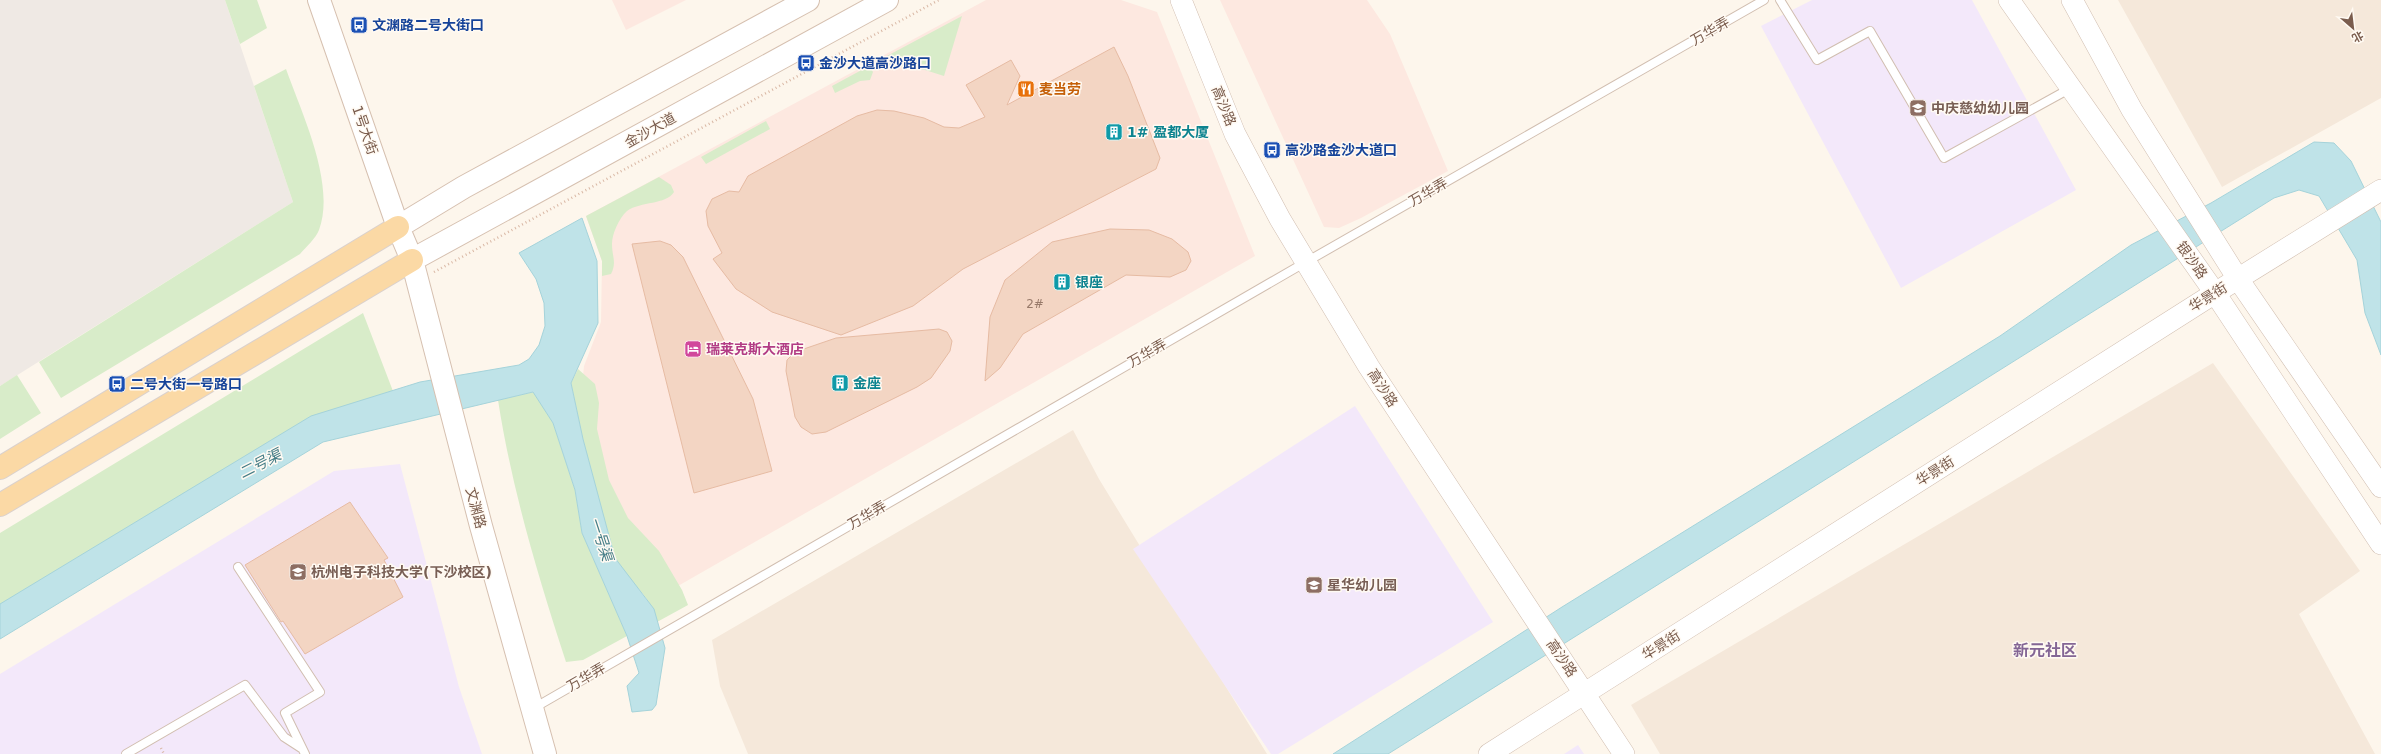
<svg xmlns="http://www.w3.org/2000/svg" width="2381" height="754" font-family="'DejaVu Sans','Noto Sans SC',sans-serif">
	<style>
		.residential { fill: #f5e8da }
		.commercial { fill: #fde8e0 }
		.industrial { fill: #efe9e4 }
		.education { fill: #f3e8fa }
		.green { fill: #d8ecc9 }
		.water { fill: #bfe3e8; stroke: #a5d3da }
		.building { fill: #f3d5c3; stroke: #e6bba3 }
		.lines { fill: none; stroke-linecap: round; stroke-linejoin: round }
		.service-casing { stroke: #d1beb0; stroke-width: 10 }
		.tertiary-casing { stroke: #d1beb0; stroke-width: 22 }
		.secondary-casing { stroke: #d6c0b0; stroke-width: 24 }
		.primary-casing { stroke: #dad1cd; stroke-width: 24 }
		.path { stroke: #d9b8a5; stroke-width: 2.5; stroke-dasharray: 1 3; stroke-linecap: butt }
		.service { stroke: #fff; stroke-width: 8 }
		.tertiary { stroke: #fff; stroke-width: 21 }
		.secondary { stroke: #fff; stroke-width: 22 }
		.primary { stroke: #fbd9a5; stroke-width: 22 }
		.labels { text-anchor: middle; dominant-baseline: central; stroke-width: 3; stroke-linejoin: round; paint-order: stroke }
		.number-label { font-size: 12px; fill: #987a6a }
		.transit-label { font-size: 14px; font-weight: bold; fill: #164399; stroke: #fffaf3; text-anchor: start }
		.street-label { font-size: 14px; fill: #7a5c4d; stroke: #fffaf3 }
		.food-label { font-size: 14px; font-weight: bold; fill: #c56008; stroke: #fffaf3; text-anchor: start }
		.education-label { font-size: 14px; font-weight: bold; fill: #785e54; stroke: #fffaf3; text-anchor: start }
		.culture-label { font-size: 14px; font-weight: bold; fill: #0d838f; stroke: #fffaf3; text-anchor: start }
		.hotel-label { font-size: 14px; font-weight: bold; fill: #b23c85; stroke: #fffaf3; text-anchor: start }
		.water-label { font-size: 15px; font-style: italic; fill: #437c86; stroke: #fffaf3 }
		.quarter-label { font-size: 16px; font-weight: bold; fill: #846695; stroke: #fffaf3 }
	</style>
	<rect width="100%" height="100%" fill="#fdf6ec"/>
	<path class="residential" d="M 2118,0 L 2381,0 L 2381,98 L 2222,187 Z
		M 2213,363 L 2360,571 L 2299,614 L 2375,754 L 1660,754 L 1631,705 Z
		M 1073,430 L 1099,479 L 1267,754 L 748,754 L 720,686 L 712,640 Z"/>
	<path class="commercial" d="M 612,0 L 686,0 L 626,30 Z
		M 986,0 L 1121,0 L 1157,12 L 1255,256 L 664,594 L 630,559 L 581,396 L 584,366 L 601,322 L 602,261 L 586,216 Z
		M 1220,0 L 1367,0 L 1390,34 L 1448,171 L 1361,218 L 1339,228 L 1324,227 Z"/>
	<path class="industrial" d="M 0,0 L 225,0 L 293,202 L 0,386 Z"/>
	<path class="education" d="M 1812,0 L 1972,0 L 2076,190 L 1901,288 L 1761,26 Z
		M 1355,406 L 1493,622 L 1278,754 L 1271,754 L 1133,549 Z
		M 400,464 L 459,687 L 482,754 L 0,754 L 0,674 L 334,471 Z
		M 1578,745 L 1584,754 L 1564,754 Z"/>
	<path class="green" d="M 225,0 L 257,0 L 267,28 L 240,44 Z
		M 962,16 L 944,76 L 925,70 L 886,65 L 885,57 Z
		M 869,66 L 873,72 L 870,80 L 860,81 L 835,93 L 832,86 Z
		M 286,69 C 302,114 336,184 319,230 C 316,238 306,247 300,254 L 61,398 L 39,362 L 293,202 L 254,86 Z
		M 766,121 L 770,129 L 706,164 L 701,157 Z
		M 659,177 L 671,185 L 674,192 C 666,205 641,201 627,211 C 619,218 612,234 612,244 C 612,257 617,262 611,274 L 602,276 L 602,261 L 586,216 Z
		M 363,313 L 401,412 L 321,433 L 0,613 L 0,533 Z
		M 578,369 L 595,384 L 599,403 L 597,429 L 609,480 L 628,518 L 659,551 L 682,590 L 688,605 L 657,622 C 650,591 623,579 614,556 C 594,501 583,440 571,383 Z
		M 17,375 L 41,413 L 0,439 L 0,386 Z
		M 534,392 L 553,423 L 575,490 L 582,533 L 627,636 L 583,660 L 566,662 C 538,576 512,490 498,400 Z"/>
	<path class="water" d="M 2314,142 L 2334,143 L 2351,161 L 2381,222 L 2381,355 L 2365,313 L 2357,260 L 2319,196 L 2299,190 L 2274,198 L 1388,754 L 1333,754 L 1562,607 L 2000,336 L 2131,245 L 2211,203 Z
		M 582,218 L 597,261 L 598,323 L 571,383 L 583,439 L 615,558 L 654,609 L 665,648 L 656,705 L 652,710 L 632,712 L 627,686 L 639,673 L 627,636 L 582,533 L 575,490 L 553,423 L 533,392 L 323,442 L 0,639 L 0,604 L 311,416 L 420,382 L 519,365 L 529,359 L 539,345 L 545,326 L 544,303 L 536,279 L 519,253 Z"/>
	<path class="building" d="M 1114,47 L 1128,76 L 1160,158 L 1156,169 L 963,269 L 913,306 L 841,335 L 772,312 L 736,289 L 713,259 L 722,253 L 708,226 L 706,211 L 712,199 L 729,191 L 739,192 L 748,176 L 857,116 L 877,110 L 894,111 L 924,118 L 944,127 L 959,128 L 985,117 L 966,85 L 1011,60 L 1020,76 L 1007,105 Z
		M 1110,229 L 1149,230 L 1172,239 L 1188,252 L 1191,261 L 1186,270 L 1170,277 L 1126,275 L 1023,334 L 1000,368 L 985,381 L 990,317 L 1005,280 L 1052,242 Z
		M 660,241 L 671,245 L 683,257 L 753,399 L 772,471 L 694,493 L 632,244 Z
		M 939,329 L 947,332 L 952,341 L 950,351 L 931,378 L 917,387 L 826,432 L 812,434 L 801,427 L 795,417 L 786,371 L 787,360 L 795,352 L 836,338 Z
		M 350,502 L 388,558 L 384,560 L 403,597 L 305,654 L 283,621 L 281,622 L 245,565 Z"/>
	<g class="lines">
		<defs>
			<path id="service" d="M 1780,0 L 1817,60 L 1870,31 L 1944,158 L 2071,88
				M 238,567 L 320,692 L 285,713 L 305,754
				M 534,708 L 1306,262 L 1764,0
				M 126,754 L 245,685 L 284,737 L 301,748"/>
			<path id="tertiary" d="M 1181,0 L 1235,134 L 1280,219 L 1369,367 L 1624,754
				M 2009,0 L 2215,293 L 2381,544
				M 2072,0 L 2132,110 L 2238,279 L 2381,487
				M 1489,754 L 2215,293 L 2381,190"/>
			<path id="secondary" d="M 319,0 L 398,227 L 412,260 L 481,526 L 545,754
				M 398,227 L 464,187 L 808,0
				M 412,260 L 887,0"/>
			<path id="primary" d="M 0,468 L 398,227
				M 0,505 L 412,260"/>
		</defs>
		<use href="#service" class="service-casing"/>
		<use href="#tertiary" class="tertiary-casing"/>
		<use href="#secondary" class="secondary-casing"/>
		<use href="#primary" class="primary-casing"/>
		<path class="path" d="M 434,272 L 939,0
			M 161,748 L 164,754"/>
		<use href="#service" class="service"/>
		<use href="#tertiary" class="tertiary"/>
		<use href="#secondary" class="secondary"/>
		<use href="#primary" class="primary"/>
	</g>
	<defs>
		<symbol id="bus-square" viewBox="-11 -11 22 22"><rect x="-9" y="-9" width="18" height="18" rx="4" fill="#1a4fb4" stroke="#fffaf3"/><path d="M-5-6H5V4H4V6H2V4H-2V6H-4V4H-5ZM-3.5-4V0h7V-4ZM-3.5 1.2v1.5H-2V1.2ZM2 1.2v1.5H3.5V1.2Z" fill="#fff"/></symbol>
		<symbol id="restaurant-square" viewBox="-11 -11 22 22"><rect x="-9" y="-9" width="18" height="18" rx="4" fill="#e8710a" stroke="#fffaf3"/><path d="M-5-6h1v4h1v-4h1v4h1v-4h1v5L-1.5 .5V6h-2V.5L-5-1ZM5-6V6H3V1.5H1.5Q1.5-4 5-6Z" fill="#fff"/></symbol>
		<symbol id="school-square" viewBox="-11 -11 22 22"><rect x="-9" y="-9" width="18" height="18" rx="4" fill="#8d6e63" stroke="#fffaf3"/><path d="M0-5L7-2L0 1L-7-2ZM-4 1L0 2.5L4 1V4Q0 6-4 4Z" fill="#fff"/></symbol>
		<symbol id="building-square" viewBox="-11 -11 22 22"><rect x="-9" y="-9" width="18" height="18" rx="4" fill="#0f9aa8" stroke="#fffaf3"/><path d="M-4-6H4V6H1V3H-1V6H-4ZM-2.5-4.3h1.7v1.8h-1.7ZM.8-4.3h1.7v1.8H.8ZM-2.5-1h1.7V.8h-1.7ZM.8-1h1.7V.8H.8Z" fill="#fff"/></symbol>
		<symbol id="hotel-square" viewBox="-11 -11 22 22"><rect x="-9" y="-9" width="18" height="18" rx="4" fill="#d1479c" stroke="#fffaf3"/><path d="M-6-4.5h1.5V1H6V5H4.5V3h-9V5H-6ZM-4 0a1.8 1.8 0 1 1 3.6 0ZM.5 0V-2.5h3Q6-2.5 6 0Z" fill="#fff"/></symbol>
		<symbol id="university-square" viewBox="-11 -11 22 22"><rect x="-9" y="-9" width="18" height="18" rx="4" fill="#8d6e63" stroke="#fffaf3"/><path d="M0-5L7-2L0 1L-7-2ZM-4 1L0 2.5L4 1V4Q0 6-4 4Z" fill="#fff"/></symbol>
	</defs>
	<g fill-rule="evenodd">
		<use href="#bus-square" x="349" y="15" width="20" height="20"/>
		<use href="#bus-square" x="796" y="53" width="20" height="20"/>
		<use href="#restaurant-square" x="1016" y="79" width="20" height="20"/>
		<use href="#school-square" x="1908" y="98" width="20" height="20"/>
		<use href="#building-square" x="1104" y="122" width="20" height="20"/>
		<use href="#bus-square" x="1262" y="140" width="20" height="20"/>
		<use href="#building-square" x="1052" y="272" width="20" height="20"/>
		<use href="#hotel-square" x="683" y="339" width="20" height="20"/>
		<use href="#building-square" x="830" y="373" width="20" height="20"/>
		<use href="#bus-square" x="107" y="374" width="20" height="20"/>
		<use href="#university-square" x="288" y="562" width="20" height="20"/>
		<use href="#school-square" x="1304" y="575" width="20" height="20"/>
	</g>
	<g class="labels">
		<g class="number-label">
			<text x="1035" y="304">2#</text>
		</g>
		<g class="transit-label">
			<text x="372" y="25">文渊路二号大街口</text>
			<text x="819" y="63">金沙大道高沙路口</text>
			<text x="1285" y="150">高沙路金沙大道口</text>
			<text x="130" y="384">二号大街一号路口</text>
		</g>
		<g class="street-label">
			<text transform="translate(1710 31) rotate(-30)">万华弄</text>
			<text transform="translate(1224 106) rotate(68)">高沙路</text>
			<text transform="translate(365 130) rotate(71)">1号大街</text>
			<text transform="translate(650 130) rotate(-29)">金沙大道</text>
			<text transform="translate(1428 192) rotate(-30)">万华弄</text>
			<text transform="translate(2192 260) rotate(55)">银沙路</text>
			<text transform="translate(2208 297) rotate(-32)">华景街</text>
			<text transform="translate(1147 353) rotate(-30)">万华弄</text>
			<text transform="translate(1383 388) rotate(57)">高沙路</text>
			<text transform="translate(1935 471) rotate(-32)">华景街</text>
			<text transform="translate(476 508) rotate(75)">文渊路</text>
			<text transform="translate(867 515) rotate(-30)">万华弄</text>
			<text transform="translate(1661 645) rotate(-32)">华景街</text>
			<text transform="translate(1562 658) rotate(56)">高沙路</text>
			<text transform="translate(586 677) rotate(-30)">万华弄</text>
		</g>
		<g class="food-label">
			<text x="1039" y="89">麦当劳</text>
		</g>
		<g class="education-label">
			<text x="1931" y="108">中庆慈幼幼儿园</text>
			<text x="311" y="572">杭州电子科技大学(下沙校区)</text>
			<text x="1327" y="585">星华幼儿园</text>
		</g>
		<g class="culture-label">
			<text x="1127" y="132">1# 盈都大厦</text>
			<text x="1075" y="282">银座</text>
			<text x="853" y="383">金座</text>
		</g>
		<g class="hotel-label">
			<text x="706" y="349">瑞莱克斯大酒店</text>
		</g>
		<g class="water-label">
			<text transform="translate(260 464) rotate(-27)">二号渠</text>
			<text transform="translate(601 539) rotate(72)">一号渠</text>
		</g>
		<g class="quarter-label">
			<text x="2045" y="650">新元社区</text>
		</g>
	</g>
	<g transform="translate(2353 28) rotate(152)" stroke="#fffaf3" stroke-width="3" paint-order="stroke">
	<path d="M0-3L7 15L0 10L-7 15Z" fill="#7a5c4d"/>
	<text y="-6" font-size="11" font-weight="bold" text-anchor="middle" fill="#7a5c4d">北</text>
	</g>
</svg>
